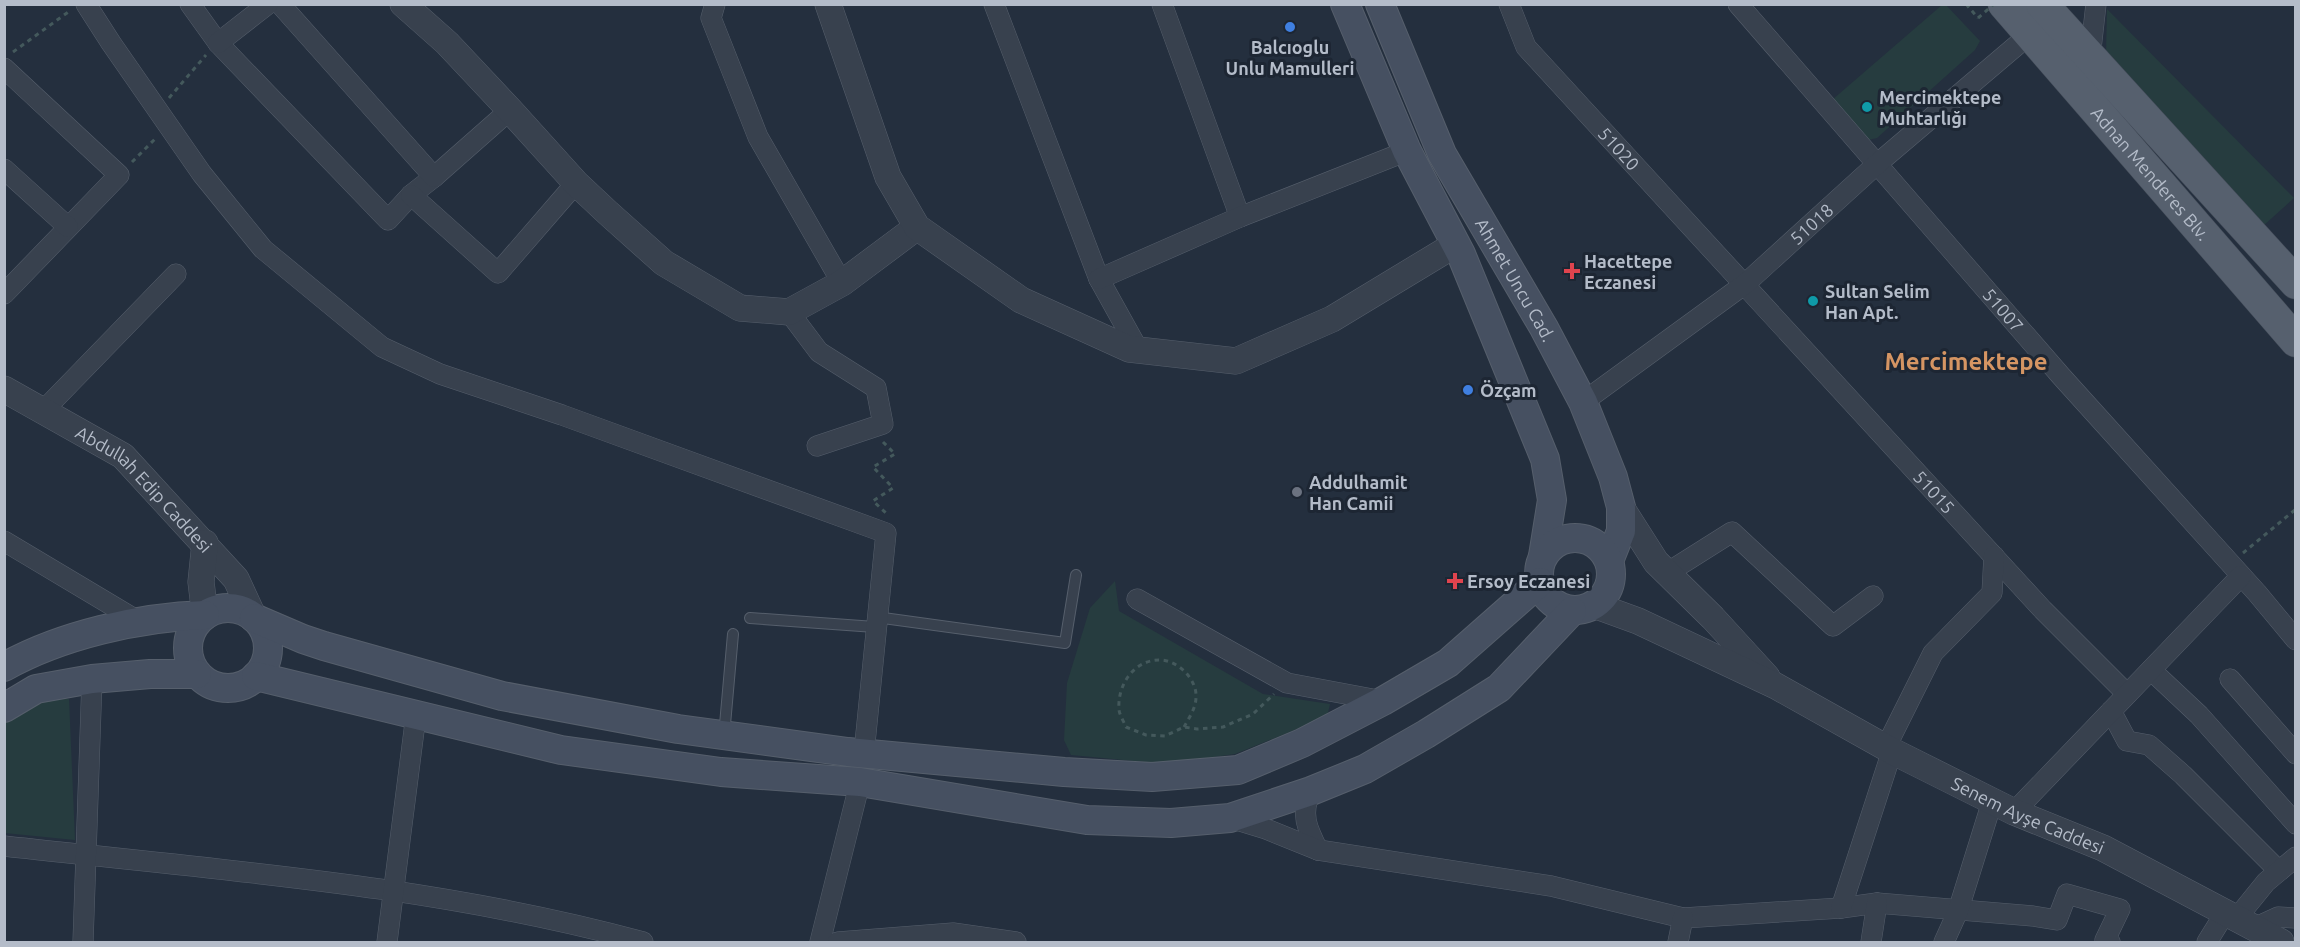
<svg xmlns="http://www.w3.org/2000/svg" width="2300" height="947" font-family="Ubuntu,sans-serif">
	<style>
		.green { fill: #263c3f }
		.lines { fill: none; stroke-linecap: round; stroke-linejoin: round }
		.service-casing { stroke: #565f6c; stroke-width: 12 }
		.minor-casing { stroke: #565f6c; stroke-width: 21 }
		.tertiary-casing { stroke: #565f6c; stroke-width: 27 }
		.secondary-casing { stroke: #565f6c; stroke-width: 30 }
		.primary-casing { stroke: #414a57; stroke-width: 33 }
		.path { stroke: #44595c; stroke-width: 3; stroke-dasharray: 4.5 4.5; stroke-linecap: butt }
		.service { stroke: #38414e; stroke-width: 10 }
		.minor { stroke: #38414e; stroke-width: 20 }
		.tertiary { stroke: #38414e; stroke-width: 26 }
		.secondary { stroke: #465061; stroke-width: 28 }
		.primary { stroke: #56606e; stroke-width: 32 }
		.path-bridge { stroke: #44595c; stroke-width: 3; stroke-dasharray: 4.5 4.5; stroke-linecap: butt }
		.shop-dot { fill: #3f7fe0; stroke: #1d2633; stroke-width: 2 }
		.culture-dot { fill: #0f9aa8; stroke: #1d2633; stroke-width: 2 }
		.health-dot { fill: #e0444e; stroke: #1d2633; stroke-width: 2 }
		.worship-dot { fill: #6b7280; stroke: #1d2633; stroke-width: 2 }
		.labels { text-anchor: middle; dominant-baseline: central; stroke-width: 6; stroke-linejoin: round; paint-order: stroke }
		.poi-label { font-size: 18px; font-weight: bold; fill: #b4bcc9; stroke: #1d2633; text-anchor: start }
		.street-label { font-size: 18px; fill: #b4bcc9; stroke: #1d2633 }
		.district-label { font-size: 24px; font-weight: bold; fill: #d59563; stroke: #1d2633 }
	</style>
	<rect width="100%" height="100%" fill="#242f3e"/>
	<path class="green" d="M 1942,5 L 1946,5 L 1980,41 L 1975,50 L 1877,138 L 1868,140 L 1832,100 Z
		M 2107,9 L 2294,198 L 2262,227 L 2106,54 Z
		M 1115,581 L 1119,611 L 1263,694 L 1330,704 L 1327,717 L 1235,754 L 1165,764 L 1071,755 L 1064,740 L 1067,683 L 1090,608 Z
		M 51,698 L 69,699 L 75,840 L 5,833 L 5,722 Z"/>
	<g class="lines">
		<defs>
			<path id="service" d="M 876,617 L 1065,643 L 1076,575
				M 750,618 L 875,627
				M 724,736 L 733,634"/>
			<g id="minor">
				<path d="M 86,4 L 111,43 L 202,174 L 263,249 L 382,347 L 440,374 L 562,415 L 886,533 L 864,753"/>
				<path d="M 190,4 L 218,43 L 388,220 L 411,195 L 434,177"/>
				<path d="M 280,4 L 434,177 L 510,110"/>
				<path d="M 715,4 L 711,18 L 758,137 L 842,283"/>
				<path d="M 994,4 L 1099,279 L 1139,351"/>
				<path d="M 1162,4 L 1240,217"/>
				<path id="s1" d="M 1509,4 L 1526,47 L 2043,610 L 2127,694"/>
				<path id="s2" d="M 1738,4 L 2061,376 L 2257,593 L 2296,640"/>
				<path d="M 218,43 L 268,4"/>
				<path d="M 2090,58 L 2096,4"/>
				<path d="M 4,68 L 119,175 L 4,294"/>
				<path d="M 4,169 L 68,227"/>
				<path d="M 411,195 L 498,273 L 576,183"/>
				<path d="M 1099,279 L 1240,217 L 1407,151"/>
				<path d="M 789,312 L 819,352 L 876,388 L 883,424 L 817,446"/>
				<path id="s3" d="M 1583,402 L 1745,284 L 1877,164 L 2030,34"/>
				<path d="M 43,411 L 176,274"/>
				<path d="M 4,541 L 138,621"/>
				<path d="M 1667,573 L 1732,532 L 1833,626 L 1873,596"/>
				<path d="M 1137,599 L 1287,683 L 1383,701"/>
				<path d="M 2151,670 L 2199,715 L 2296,824"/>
				<path d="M 2230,679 L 2296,754"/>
				<path d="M 2111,711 L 2127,741 L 2149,745 L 2183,775 L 2279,871"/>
				<path d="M 1886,747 L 1933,653 L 1992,593 L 1994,556"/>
				<path d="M 1311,791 C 1300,814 1307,828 1318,850"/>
				<path d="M 2014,812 L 2241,576"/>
				<path d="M 1230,818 L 1266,829 L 1318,850 L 1551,886 L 1683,918 L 1841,908 L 1877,903 L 2033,916 L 2057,920 L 2067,894 L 2120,909 L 2105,940 L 2110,942"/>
				<path d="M 4,846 C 218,870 435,885 643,942"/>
				<path d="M 1841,908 L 1892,751"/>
				<path d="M 2236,919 L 2266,882 L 2296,857"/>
				<path d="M 2254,928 L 2278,917 L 2296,918"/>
				<path d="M 83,942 L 92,679"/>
				<path d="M 387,942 L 416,715"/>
				<path d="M 820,942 L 860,782"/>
				<path d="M 838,942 L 953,933 L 1016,942"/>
				<path d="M 1678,942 L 1683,918"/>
				<path d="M 1871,942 L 1877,903"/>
				<path d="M 1944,942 L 1958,911 L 1992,802"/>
				<path d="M 2207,942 L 2225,913"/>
			</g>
			<g id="tertiary">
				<path d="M 403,4 L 447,43 L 510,110 L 576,183 L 608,213 L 664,263 L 740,308 L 789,312 L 842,283 L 917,227"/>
				<path d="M 828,4 L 888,177 L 917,227 L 1021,300 L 1129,349 L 1236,361 L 1332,319 L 1456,244"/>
				<path id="s4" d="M 4,389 L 123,456 L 236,579 L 254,618"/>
				<path d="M 1621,507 L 1656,562 L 1713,618 L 1767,677"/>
				<path d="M 205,543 L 201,582 L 205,615"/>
				<path id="s5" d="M 1594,605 L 1638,621 L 1776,686 L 1892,751 L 2014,812 L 2103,848 L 2281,942"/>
			</g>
			<g id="secondary">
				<path d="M 1345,4 L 1407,151 L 1461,254 L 1545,459 L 1552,500 L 1543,556"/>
				<path id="s6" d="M 1380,4 L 1442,154 L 1544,328 L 1583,402 L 1613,477 L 1621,507 L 1621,531 L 1609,561"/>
				<circle cx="1575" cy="574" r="36"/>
				<circle cx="228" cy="648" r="40"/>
				<path d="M 254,618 L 303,639 L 324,646 L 502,696 L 678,729 L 848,752 L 1064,772 L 1152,777 L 1238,770 L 1302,743 L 1383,701 L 1448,663 L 1540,582"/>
				<path d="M 4,667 C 61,635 140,617 205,615"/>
				<path d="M 256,676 L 561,750 L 721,772 L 860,782 L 1087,820 L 1171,823 L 1230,818 L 1311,791 L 1365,769 L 1426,734 L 1499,688 L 1572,611"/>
				<path d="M 4,708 L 36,689 L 92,679 L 150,674 L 197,674"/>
			</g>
			<g id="primary">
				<path id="s7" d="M 2004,4 L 2296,341"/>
				<path d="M 2042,4 L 2296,283"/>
			</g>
		</defs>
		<use href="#service" class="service-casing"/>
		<use href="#minor" class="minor-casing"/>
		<use href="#tertiary" class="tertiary-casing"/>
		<use href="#secondary" class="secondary-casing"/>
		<use href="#primary" class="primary-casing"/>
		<path class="path" d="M 1966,4 L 1978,18
			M 13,52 L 71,10
			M 169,98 L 206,55
			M 132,162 L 155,139
			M 883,442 L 895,454 L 873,467 L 893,488 L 873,501 L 886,513
			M 2243,553 L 2296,509
			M 1184,727 C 1189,718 1196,708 1196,697 C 1197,680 1179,661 1161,660 C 1134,659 1117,685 1119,710 C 1120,716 1124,722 1126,727 L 1146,735 L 1165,736 L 1184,727 L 1197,729 L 1223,727 L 1253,714 L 1274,694"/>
		<use href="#service" class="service"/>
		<use href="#minor" class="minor"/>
		<use href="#tertiary" class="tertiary"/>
		<use href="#secondary" class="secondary"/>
		<use href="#primary" class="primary"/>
		<path class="path-bridge" d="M 1978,18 L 1994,4"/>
	</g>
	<g class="shop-dot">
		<circle cx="1290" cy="27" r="6"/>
		<circle cx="1468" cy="390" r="6"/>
	</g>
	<g class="culture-dot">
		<circle cx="1867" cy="107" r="6"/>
		<circle cx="1813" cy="301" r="6"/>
	</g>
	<g class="health-dot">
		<path d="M1569 262h6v6h6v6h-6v6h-6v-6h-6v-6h6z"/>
		<path d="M1452 572h6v6h6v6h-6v6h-6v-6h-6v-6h6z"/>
	</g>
	<circle class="worship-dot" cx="1297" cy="492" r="6"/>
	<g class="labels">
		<g class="poi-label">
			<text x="1290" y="47" text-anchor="middle">Balcıoglu<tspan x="1290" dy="21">Unlu Mamulleri</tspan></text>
			<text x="1879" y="97">Mercimektepe<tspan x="1879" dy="21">Muhtarlığı</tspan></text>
			<text x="1584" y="261">Hacettepe<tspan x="1584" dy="21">Eczanesi</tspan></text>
			<text x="1825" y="291">Sultan Selim<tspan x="1825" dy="21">Han Apt.</tspan></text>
			<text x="1480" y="390">Özçam</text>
			<text x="1309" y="482">Addulhamit<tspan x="1309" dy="21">Han Camii</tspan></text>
			<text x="1467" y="581">Ersoy Eczanesi</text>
		</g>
		<g class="street-label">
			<text stroke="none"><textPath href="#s1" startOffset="184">51020</textPath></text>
			<text stroke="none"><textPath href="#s7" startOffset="224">Adnan Menderes Blv.</textPath></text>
			<text stroke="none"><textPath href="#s3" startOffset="290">51018</textPath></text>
			<text stroke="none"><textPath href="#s6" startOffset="308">Ahmet Uncu Cad.</textPath></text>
			<text stroke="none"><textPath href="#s2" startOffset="405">51007</textPath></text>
			<text stroke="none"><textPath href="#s1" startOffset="650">51015</textPath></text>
			<text stroke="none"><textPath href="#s4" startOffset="174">Abdullah Edip Caddesi</textPath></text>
			<text stroke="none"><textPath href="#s5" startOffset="483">Senem Ayşe Caddesi</textPath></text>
		</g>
		<g class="district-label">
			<text x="1966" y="361">Mercimektepe</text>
		</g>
	</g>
	<rect width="2300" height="947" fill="none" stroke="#b4bcc9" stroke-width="12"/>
</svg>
